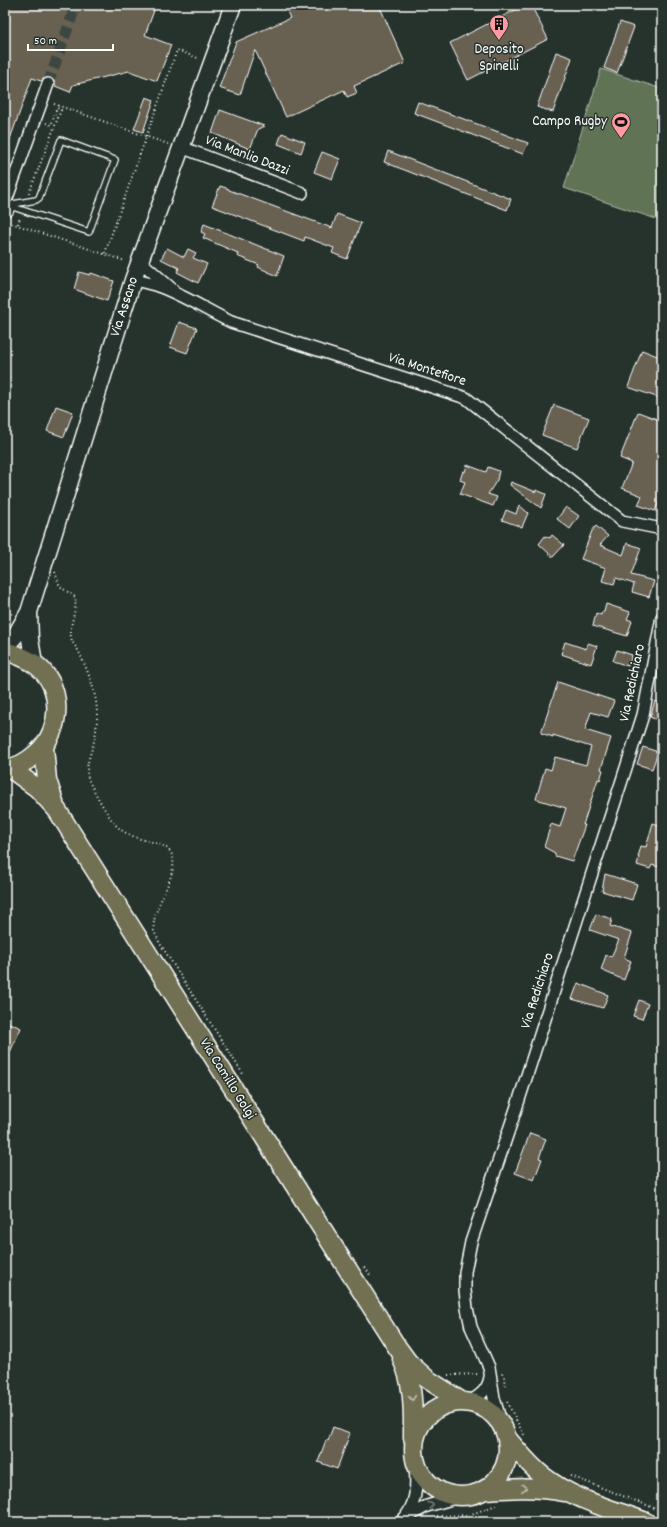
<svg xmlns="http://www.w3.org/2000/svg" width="667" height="1527" font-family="Dekko,sans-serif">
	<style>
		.green { fill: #617355; stroke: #b0b9aa }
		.building { fill: #686151; stroke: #fff }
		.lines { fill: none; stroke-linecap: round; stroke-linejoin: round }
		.minor-tunnel { stroke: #3c4742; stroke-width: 11; stroke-dasharray: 11 5.5; stroke-linecap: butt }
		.service-casing { stroke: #fff; stroke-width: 8 }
		.minor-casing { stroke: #fff; stroke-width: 14 }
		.secondary-casing { stroke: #fff; stroke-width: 19 }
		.primary-casing { stroke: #fff; stroke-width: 21 }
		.path { stroke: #fff; stroke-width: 2; stroke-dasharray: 1 3; stroke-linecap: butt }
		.service { stroke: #26332d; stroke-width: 5.5 }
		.minor { stroke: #26332d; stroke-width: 11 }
		.secondary { stroke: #26332d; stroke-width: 16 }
		.primary { stroke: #716f52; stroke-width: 18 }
		.oneway { stroke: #bfbeb1 }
		.oneway2 { stroke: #727a76 }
		.labels { text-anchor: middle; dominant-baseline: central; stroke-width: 3; stroke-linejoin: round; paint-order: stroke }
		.poi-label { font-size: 15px; fill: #fff; stroke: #26332d }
		.street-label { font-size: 15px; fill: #fff; stroke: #26332d }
	</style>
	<rect width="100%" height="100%" fill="#26332d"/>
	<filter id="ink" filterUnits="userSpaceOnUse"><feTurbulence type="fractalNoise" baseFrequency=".025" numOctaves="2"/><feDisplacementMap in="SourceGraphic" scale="8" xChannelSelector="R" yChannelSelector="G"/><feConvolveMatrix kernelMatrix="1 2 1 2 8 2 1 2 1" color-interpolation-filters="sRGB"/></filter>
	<g filter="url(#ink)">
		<path class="green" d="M 601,69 L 662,89 L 662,221 L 564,188 Z"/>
		<path class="building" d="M 5,5 L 156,5 L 145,35 L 171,45 L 157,81 L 129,71 L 73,85 L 70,92 L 55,86 L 55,82 L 51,78 L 46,77 L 41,81 L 32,78 L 6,150 L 5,150 Z
			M 284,5 L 379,5 L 405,63 L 354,86 L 357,93 L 347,97 L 344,90 L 286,117 L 255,50 L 240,95 L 219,88 L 236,42 L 290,18 Z
			M 525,5 L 531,5 L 548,39 L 468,80 L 450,43 Z
			M 620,22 L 634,27 L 617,73 L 604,68 Z
			M 556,52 L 572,58 L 553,112 L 537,107 Z
			M 146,97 L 154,100 L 143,132 L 134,129 Z
			M 418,102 L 528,143 L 523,154 L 414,113 Z
			M 220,110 L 264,126 L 258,129 L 250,149 L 212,133 Z
			M 282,133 L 305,142 L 301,153 L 278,144 Z
			M 388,151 L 511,199 L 507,210 L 384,162 Z
			M 322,152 L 340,159 L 332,179 L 314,172 Z
			M 220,186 L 229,189 L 229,190 L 332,228 L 337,214 L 361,223 L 347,259 L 332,253 L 334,248 L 305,237 L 304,241 L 212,206 Z
			M 204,224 L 284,256 L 277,276 L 258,267 L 259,265 L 237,256 L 238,253 L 203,238 L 205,234 L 201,232 Z
			M 167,248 L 184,257 L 188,249 L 196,253 L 193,258 L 207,264 L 198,283 L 177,272 L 179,268 L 161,259 Z
			M 79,272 L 90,275 L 91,273 L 114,281 L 107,301 L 74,289 Z
			M 179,322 L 197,328 L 187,353 L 170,347 Z
			M 642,350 L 662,358 L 662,399 L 628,387 Z
			M 554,405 L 589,418 L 577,448 L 542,435 Z
			M 56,406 L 73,412 L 64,437 L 47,431 Z
			M 638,412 L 662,421 L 662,499 L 660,499 L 655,511 L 638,505 L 642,496 L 622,488 L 632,463 L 620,458 Z
			M 467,465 L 486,472 L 488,467 L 499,471 L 497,480 L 488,494 L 497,497 L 493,506 L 460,494 L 465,482 L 460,480 L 463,471 L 465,472 Z
			M 511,482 L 536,492 L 536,490 L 546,494 L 541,508 L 510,485 Z
			M 519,505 L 528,513 L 522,527 L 502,520 L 506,510 L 516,514 Z
			M 566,507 L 579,516 L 570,529 L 557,519 Z
			M 596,526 L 608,536 L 600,545 L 623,555 L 627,543 L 641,548 L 631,575 L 654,581 L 649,597 L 632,592 L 634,584 L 616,578 L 614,584 L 602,581 L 606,568 L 581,559 L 592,531 Z
			M 552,535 L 564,545 L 553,557 L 539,544 L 545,536 L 550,538 Z
			M 606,604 L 630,612 L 627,619 L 632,621 L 627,636 L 593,626 L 596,613 L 601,615 L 602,612 L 604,612 Z
			M 565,642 L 586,649 L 588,643 L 597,646 L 591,664 L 561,654 Z
			M 617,650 L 632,655 L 628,666 L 613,661 Z
			M 558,682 L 614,701 L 608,717 L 591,712 L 585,730 L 611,738 L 601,769 L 603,770 L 600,780 L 598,779 L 583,825 L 585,825 L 572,861 L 555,856 L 555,853 L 544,847 L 551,824 L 560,827 L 566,808 L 536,799 L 545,768 L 551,770 L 555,757 L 586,765 L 591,747 L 553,735 L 553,737 L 541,733 Z
			M 655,701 L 662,704 L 662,722 L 650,717 Z
			M 643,747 L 658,752 L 652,769 L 637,764 Z
			M 653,823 L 662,826 L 662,857 L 659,867 L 652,865 L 650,869 L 637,865 L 639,857 L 638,857 L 641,846 L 646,847 Z
			M 605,874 L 637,884 L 632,900 L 602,891 Z
			M 596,914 L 612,919 L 610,926 L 632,933 L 624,958 L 631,961 L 624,980 L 601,970 L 606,955 L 611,957 L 619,940 L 590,930 Z
			M 578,983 L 608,995 L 603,1008 L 572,999 Z
			M 639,1000 L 648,1004 L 642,1019 L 633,1016 Z
			M 5,1021 L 21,1028 L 5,1063 Z
			M 530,1133 L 546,1139 L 539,1158 L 542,1159 L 534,1180 L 515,1173 Z
			M 333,1427 L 350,1433 L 337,1469 L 318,1462 L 326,1440 L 328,1441 Z"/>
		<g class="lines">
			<path class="minor-tunnel" d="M 48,84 L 76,5"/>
			<defs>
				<path id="service" d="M 13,204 L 36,200 L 39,198 L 61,140 L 115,160 L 89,232 L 13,207
					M 5,214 L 10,212 L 13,205"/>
				<path id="minor" d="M 181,147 L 302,193
					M 7,198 L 48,84
					M 140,261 L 173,290
					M 133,280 C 140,281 148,283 155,285 C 180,293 206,310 231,322 L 466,398 L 622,521 L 662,529
					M 469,1402 C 480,1396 488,1390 490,1377
					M 502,1426 L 494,1398 L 489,1367 L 471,1327 L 467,1308 L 465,1290 L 465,1272 L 471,1242 L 518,1103 L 643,715 L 662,617
					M 407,1517 L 427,1506 L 459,1497
					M 401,1522 C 417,1506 417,1487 415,1465"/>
				<path id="secondary" d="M 29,612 L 30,639 L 34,663
					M 5,647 L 15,636 L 29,612 L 133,280 L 233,5"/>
				<path id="primary" d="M 5,651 C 15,654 24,657 33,663 C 64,683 63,730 37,753 C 28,761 17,768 5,769
					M 44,747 L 47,780 L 54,802
					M 11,769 L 37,788 L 57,810 L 397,1347 L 408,1362 L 427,1379 L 461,1401
					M 402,1359 C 414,1384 413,1411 413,1438
					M414 1449a47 47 0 1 1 94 0a47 47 0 1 1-94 0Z
					M 507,1438 C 518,1451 529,1465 543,1476 C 572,1499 611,1509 646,1522
					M 485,1490 C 512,1488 537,1487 564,1492"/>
			</defs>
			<use href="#service" class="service-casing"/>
			<use href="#minor" class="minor-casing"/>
			<use href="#secondary" class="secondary-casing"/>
			<use href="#primary" class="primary-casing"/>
			<path class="path" d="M 54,104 L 168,144
				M 29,193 L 61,110 L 57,108 L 51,125 L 46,123
				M 8,222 L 125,261
				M 18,224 L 20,218
				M 105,253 L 177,50 L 200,59
				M 55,572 L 59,584 L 62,588 L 75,597 C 78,612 67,626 72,641 C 74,645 77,648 79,652 C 88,672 97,692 97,715 C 97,725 96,735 93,745 C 89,760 83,770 91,785 C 97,796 110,821 119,828 C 123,832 130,835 135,837 C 146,842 167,842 172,855 C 180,876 150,908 154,931 C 155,934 158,938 159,942 L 243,1074
				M 5,618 L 8,618 L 12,613
				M 365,1267 L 370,1275
				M 502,1373 L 504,1377 L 505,1388
				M 448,1375 L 480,1374
				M 507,1402 L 524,1435
				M 571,1476 L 662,1511
				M 437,1516 L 469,1515 L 499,1504"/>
			<use href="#service" class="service"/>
			<use href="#minor" class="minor"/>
			<use href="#secondary" class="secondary"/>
			<use href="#primary" class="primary"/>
		</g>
		<defs><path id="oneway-chevron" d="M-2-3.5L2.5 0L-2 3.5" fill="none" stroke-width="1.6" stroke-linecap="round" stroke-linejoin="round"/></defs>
		<g class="oneway">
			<use href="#oneway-chevron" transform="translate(412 1398) rotate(85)"/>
			<use href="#oneway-chevron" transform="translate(524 1488) rotate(2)"/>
		</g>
		<use class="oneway2" href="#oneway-chevron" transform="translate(431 1505) rotate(-21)"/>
	</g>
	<defs>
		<symbol id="building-pin" viewBox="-11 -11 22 30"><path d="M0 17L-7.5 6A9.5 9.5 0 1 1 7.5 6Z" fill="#ff9aa2" stroke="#26332d"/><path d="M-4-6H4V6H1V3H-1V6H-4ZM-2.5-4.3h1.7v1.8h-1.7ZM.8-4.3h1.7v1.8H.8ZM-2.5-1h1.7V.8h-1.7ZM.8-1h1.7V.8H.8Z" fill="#111"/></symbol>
		<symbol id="stadium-pin" viewBox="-11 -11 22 30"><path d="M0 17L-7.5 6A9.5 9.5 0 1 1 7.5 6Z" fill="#ff9aa2" stroke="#26332d"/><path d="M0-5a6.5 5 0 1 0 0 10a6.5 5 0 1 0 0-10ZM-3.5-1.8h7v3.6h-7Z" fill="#111"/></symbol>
	</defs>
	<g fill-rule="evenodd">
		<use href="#building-pin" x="488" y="13" width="22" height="30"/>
		<use href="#stadium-pin" x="610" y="111" width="22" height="30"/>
	</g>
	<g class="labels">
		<g class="poi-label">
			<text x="499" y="50">Deposito<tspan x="499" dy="17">Spinelli</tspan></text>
			<text x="607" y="122" text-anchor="end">Campo Rugby</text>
		</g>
		<g class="street-label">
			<text transform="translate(247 156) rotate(21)">Via Manlio Dazzi</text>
			<text transform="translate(125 307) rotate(-72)">Via Assano</text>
			<text transform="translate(427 370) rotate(18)">Via Montefiore</text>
			<text transform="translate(633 683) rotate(-78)">Via Redichiaro</text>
			<text transform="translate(538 991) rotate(-72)">Via Redichiaro</text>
			<text transform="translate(227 1079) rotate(58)">Via Camillo Golgi</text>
		</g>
	</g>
	<rect width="667" height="1527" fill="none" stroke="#26332d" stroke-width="20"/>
	<rect x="10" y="10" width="647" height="1507" fill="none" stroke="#fff" stroke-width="1.5" filter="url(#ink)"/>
	<path d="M28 44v6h85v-6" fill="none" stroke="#ffffff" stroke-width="2"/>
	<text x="34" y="44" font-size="12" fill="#ffffff" stroke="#26332d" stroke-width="3" paint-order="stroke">50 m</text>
</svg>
